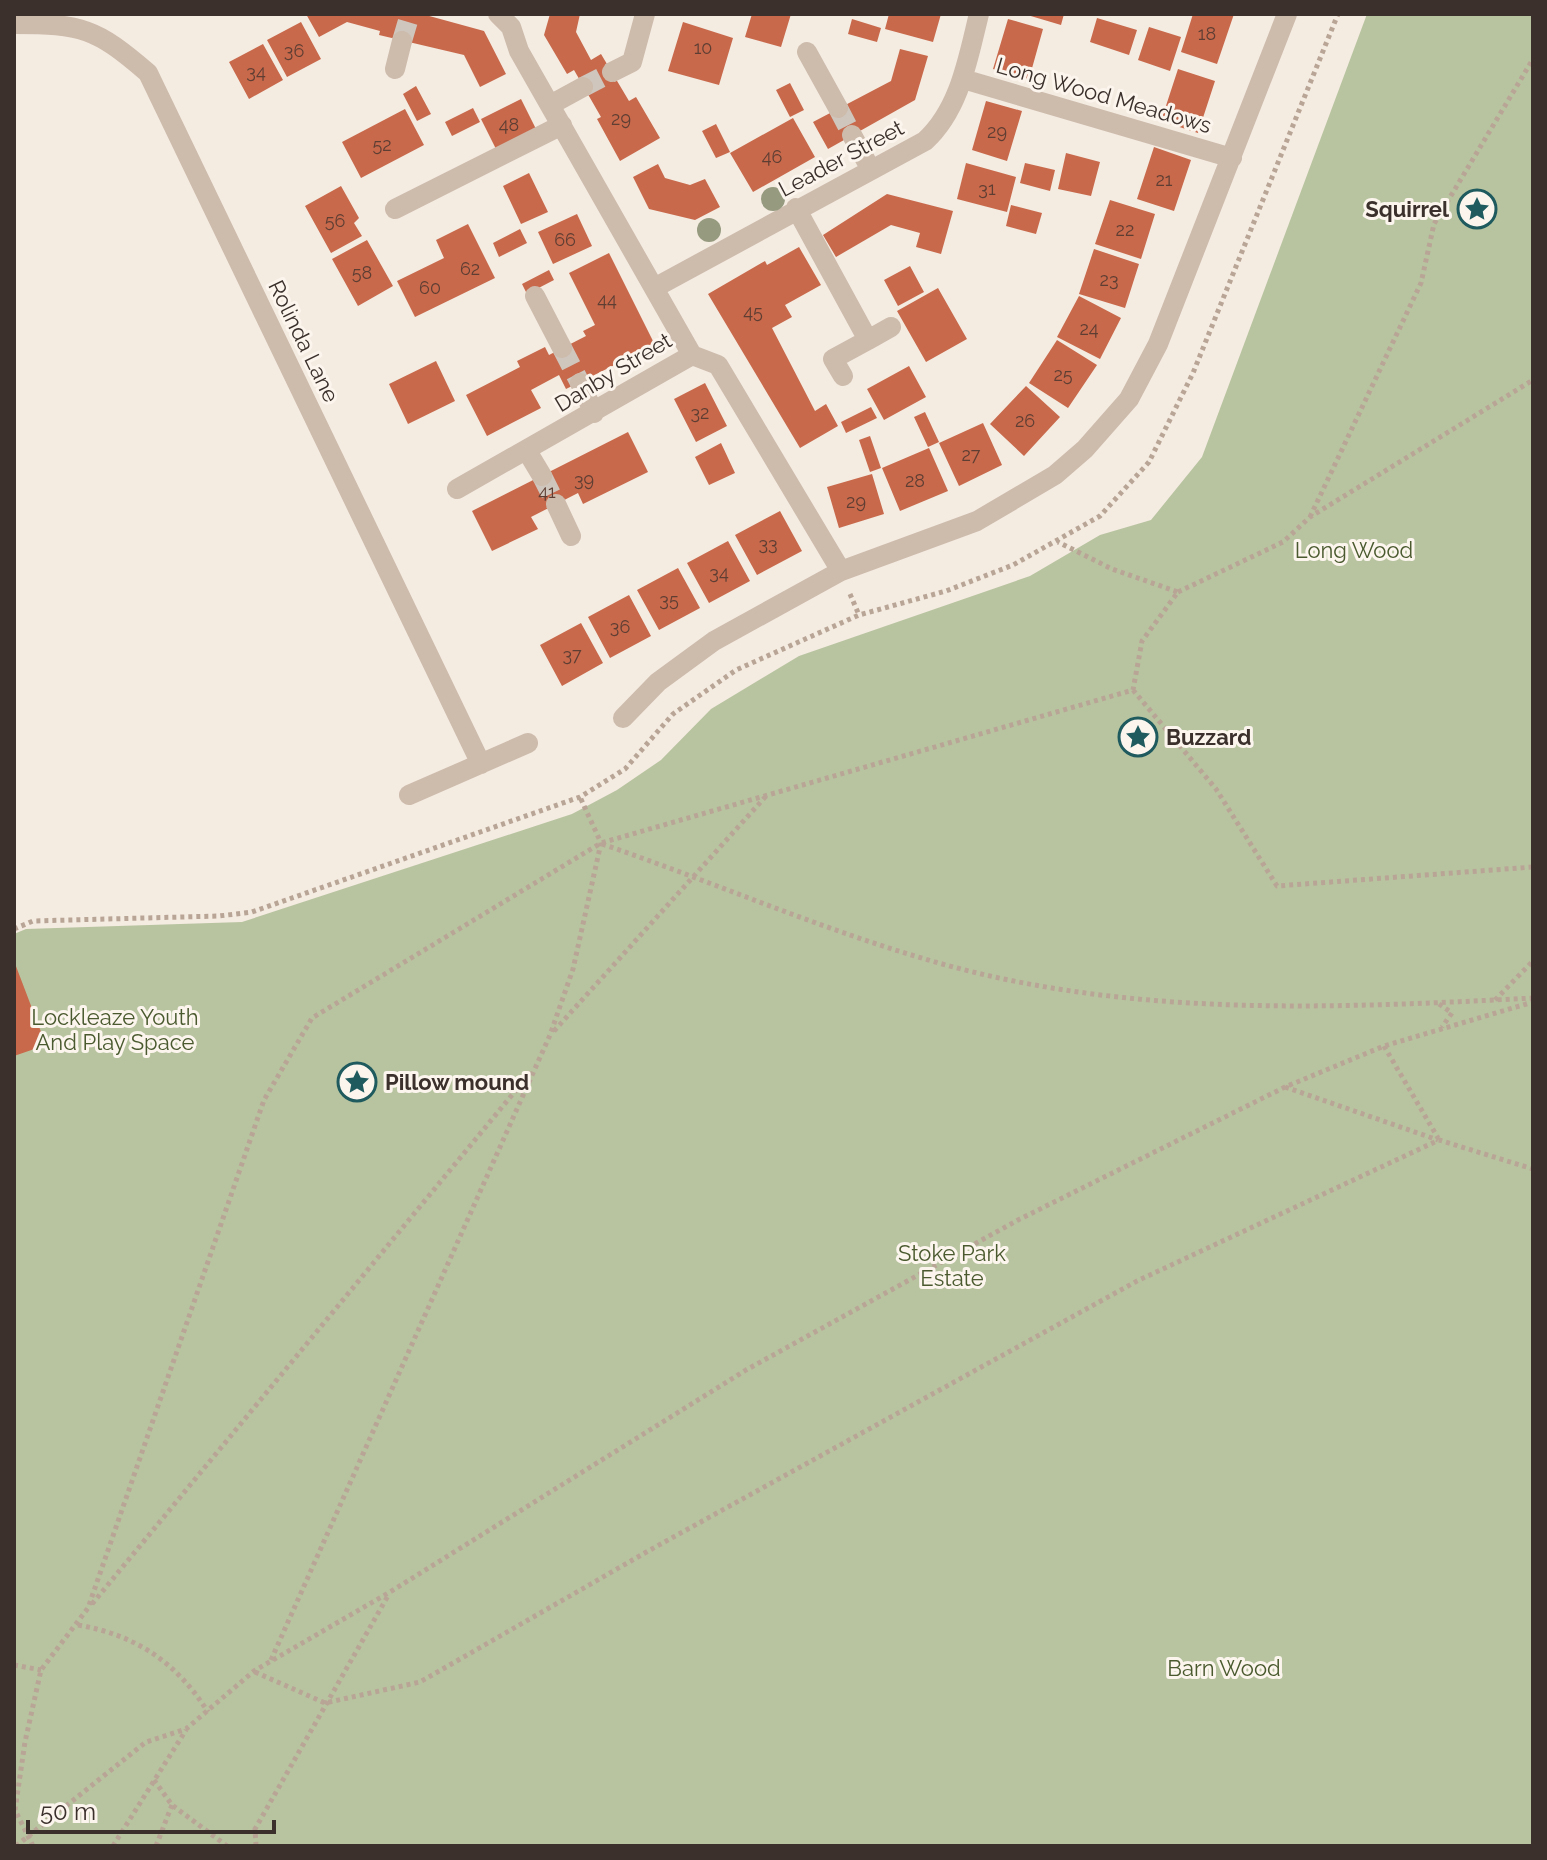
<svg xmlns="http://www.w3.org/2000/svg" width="1547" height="1860" font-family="Raleway,sans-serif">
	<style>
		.green { fill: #b8c4a0 }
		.building { fill: #c8694b }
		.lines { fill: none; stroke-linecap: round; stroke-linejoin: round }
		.minor-tunnel { stroke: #cfc6bd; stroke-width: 20; stroke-dasharray: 20 10; stroke-linecap: butt }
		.path { stroke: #b9a596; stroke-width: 5; stroke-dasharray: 4 4; stroke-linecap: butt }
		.minor { stroke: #cdbbac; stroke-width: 20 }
		.tree { fill: #969b7f }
		.labels { text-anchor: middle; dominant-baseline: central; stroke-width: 6; stroke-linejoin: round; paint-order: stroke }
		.number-label { font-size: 18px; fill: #5e3e33 }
		.street-label { font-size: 22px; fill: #3b302b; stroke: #fbf5ee }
		.poi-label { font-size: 22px; font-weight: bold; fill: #3b302b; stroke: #fbf5ee; text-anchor: start }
		.park-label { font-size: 22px; fill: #4a5a2e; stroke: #fbf5ee }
	</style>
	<rect width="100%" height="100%" fill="#f4ebe1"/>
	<path class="green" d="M 1367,14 L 1533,14 L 1533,1846 L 14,1846 L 14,934 L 26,929 L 242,922 L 572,814 L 617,790 L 661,760 L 711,709 L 799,656 L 1030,576 L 1100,535 L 1151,520 L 1202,457 Z"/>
	<path class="building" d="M 306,14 L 422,14 L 484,31 L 506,74 L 480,87 L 464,55 L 379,35 L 380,31 L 347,22 L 319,37 Z
		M 550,14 L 580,14 L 576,32 L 591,60 L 601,54 L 629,101 L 636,97 L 660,138 L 620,161 L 597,119 L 601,117 L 574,70 L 567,74 L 544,35 Z
		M 752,14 L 791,14 L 781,47 L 745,37 Z
		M 889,14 L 941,14 L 933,42 L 885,29 Z
		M 1024,14 L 1064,14 L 1061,25 Z
		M 1193,14 L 1234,14 L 1217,64 L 1181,52 Z
		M 1097,18 L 1137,30 L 1129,55 L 1090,42 Z
		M 852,19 L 881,28 L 877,42 L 848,34 Z
		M 1008,19 L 1043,29 L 1029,79 L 993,69 Z
		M 301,22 L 321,59 L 287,77 L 267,40 Z
		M 683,22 L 733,38 L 719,85 L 668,71 Z
		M 1149,27 L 1181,37 L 1170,71 L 1138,60 Z
		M 263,44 L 283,80 L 249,99 L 229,62 Z
		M 900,49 L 928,56 L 915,100 L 828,149 L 813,122 L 891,81 Z
		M 1178,69 L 1215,81 L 1198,133 L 1161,121 Z
		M 790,83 L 804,110 L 790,117 L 776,90 Z
		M 416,86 L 431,114 L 417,121 L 403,94 Z
		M 521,99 L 536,129 L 496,149 L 481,119 Z
		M 986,101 L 1022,111 L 1007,161 L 972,150 Z
		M 473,108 L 480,122 L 452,136 L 445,122 Z
		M 405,109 L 424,145 L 361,178 L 342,142 Z
		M 793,118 L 815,157 L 753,192 L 730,153 Z
		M 716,124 L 730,152 L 716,158 L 702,131 Z
		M 1154,147 L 1191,160 L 1174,211 L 1137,199 Z
		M 1066,153 L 1100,162 L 1091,196 L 1058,189 Z
		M 966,163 L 1016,177 L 1007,212 L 957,199 Z
		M 1025,163 L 1055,170 L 1050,191 L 1020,183 Z
		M 658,164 L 665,178 L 690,185 L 705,179 L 720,207 L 695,220 L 649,209 L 633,177 Z
		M 529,173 L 548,212 L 521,224 L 503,186 Z
		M 341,186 L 359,218 L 354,223 L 362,236 L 331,253 L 305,206 Z
		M 887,194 L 953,211 L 941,254 L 916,247 L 920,233 L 891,225 L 836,257 L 823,235 Z
		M 1110,200 L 1155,214 L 1141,259 L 1095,244 Z
		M 1011,205 L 1042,213 L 1036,234 L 1006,226 Z
		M 577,214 L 592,246 L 553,264 L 538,232 Z
		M 468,224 L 495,278 L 415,317 L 397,281 L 444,258 L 436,240 Z
		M 520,229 L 527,243 L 499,257 L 493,243 Z
		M 367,240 L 393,286 L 358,306 L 332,259 Z
		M 799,247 L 821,285 L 785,305 L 792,317 L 772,328 L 815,411 L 826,404 L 838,426 L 800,448 L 708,294 L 765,261 L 767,265 Z
		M 1094,249 L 1139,264 L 1125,308 L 1079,294 Z
		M 609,253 L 655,345 L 566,389 L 559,375 L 531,390 L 541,408 L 487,436 L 466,395 L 520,367 L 517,361 L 545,347 L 549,355 L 586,336 L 583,331 L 595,325 L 569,273 Z
		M 910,266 L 924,292 L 898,306 L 884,280 Z
		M 549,270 L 554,280 L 527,294 L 522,284 Z
		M 938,288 L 967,339 L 926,362 L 897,311 Z
		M 1079,296 L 1121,318 L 1100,359 L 1057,337 Z
		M 1057,340 L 1097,365 L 1068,408 L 1029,383 Z
		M 436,361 L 455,401 L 408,424 L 389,384 Z
		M 909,366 L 926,397 L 884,420 L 867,389 Z
		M 705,383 L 727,426 L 696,442 L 674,399 Z
		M 1026,386 L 1060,417 L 1024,456 L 990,424 Z
		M 871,407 L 877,418 L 846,433 L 841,422 Z
		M 925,412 L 939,442 L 928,447 L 914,417 Z
		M 983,423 L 1002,465 L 959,486 L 939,443 Z
		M 628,432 L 648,472 L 583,504 L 578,493 L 531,517 L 538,529 L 492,551 L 472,511 Z
		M 870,436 L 881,468 L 870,472 L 859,440 Z
		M 721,443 L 735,473 L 709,485 L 695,457 Z
		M 929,448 L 948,491 L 900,511 L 882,468 Z
		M 872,474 L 884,514 L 839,528 L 827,487 Z
		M 780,511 L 802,551 L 757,575 L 735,535 Z
		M 728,541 L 750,581 L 709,603 L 687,563 Z
		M 678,568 L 700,608 L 659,630 L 637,590 Z
		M 629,595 L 651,636 L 610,658 L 588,617 Z
		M 581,623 L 603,663 L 562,686 L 540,645 Z
		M 14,961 L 46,1045 L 14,1056 Z"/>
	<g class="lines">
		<path class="minor-tunnel" d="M 402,41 L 410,14
			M 583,87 L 612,72
			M 838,108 L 852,135
			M 562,348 L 580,383
			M 542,476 L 556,504"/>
		<path class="path" d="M 1310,517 L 1421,283 L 1434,224 L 1533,59
			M 1178,592 L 1283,542 L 1310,517 L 1533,380
			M 850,594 L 859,615
			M 1133,690 L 1216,789 L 1277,886 L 1533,867
			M 602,844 C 722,885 838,937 961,969 C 1148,1017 1342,1008 1533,998
			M 14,929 L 33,921 L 219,916 L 252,912 L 580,797 L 625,769 L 673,714 L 736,670 L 859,615 L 946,591 L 1013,565 L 1100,516 L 1149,462 L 1193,373 L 1338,14
			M 1495,1000 L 1533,961
			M 1439,1004 L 1452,1013 L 1442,1027
			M 554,1031 L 767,795
			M 1384,1046 L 1438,1138
			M 1285,1087 L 1438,1140
			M 92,1604 L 531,1072
			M 78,1625 C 136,1635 176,1662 208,1712
			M 271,1660 L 550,1035 L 573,969 L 601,843 L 580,797
			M 14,1665 L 41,1670
			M 255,1672 L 325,1703 L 420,1682 L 650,1550 L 1137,1281 L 1439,1140 L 1533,1169
			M 154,1780 L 172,1805 L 227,1846
			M 16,1846 L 146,1742 L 186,1729 L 254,1671 L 390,1592 L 746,1370 L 1018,1220 L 1285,1087 L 1384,1046 L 1533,1002
			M 33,1846 L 15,1810 L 25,1742 L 41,1670 L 88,1608 L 264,1100 L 312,1018 L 601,843 L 1133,690 L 1142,641 L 1178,592 L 1112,569 L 1058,542
			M 113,1846 L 186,1730
			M 156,1846 L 172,1805
			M 256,1846 L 255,1829 L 389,1594"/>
		<path class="minor" d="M 498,14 L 511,27 L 519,51 L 692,355
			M 14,24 C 82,24 96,28 148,73 L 481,764
			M 807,52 L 838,108
			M 395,69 L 402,41
			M 612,72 L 632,62 L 645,14
			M 963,79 L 1232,158
			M 550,105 L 583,87
			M 852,135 L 870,168
			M 796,208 L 868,340 L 833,359 L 843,376
			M 395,209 L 562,125
			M 656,287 L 925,141 C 960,109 968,58 979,14
			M 535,296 L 562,348
			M 868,340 L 891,327
			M 692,355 L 718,365 L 841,571
			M 580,383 L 594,413
			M 527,451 L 542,476
			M 457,489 L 692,355
			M 556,504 L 571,536
			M 623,718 L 658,682 L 714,641 L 841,571 L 977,521 L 1055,475 L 1085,449 L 1129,399 L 1158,344 L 1287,14
			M 409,795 L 528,743"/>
	</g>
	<g class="tree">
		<circle cx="773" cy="199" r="12"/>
		<circle cx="709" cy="230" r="12"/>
	</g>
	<defs>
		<symbol id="sight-ring" viewBox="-11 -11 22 22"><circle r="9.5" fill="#fbf5ee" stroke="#1f5a5e" stroke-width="1.5"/><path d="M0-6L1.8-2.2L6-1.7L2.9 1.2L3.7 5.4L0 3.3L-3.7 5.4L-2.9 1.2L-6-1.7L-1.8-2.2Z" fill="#1f5a5e"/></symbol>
	</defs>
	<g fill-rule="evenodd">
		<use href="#sight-ring" x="1455" y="187" width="44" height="44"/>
		<use href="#sight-ring" x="1116" y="715" width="44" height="44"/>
		<use href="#sight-ring" x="335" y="1060" width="44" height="44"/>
	</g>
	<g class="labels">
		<g class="number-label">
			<text x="1207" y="33">18</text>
			<text x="703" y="47">10</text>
			<text x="294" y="50">36</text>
			<text x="256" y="71">34</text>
			<text x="621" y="118">29</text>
			<text x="509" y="124">48</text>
			<text x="997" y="131">29</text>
			<text x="382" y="144">52</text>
			<text x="772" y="156">46</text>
			<text x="1164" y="179">21</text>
			<text x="987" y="188">31</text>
			<text x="335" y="220">56</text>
			<text x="1125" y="229">22</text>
			<text x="565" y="239">66</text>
			<text x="470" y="268">62</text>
			<text x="362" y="272">58</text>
			<text x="1109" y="279">23</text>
			<text x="430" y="287">60</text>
			<text x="607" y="299">44</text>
			<text x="753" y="311">45</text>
			<text x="1089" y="328">24</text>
			<text x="1063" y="374">25</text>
			<text x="700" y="412">32</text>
			<text x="1025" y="420">26</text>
			<text x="971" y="454">27</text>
			<text x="584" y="479">39</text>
			<text x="915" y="480">28</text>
			<text x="547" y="491">41</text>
			<text x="856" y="501">29</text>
			<text x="768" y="543">33</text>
			<text x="719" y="572">34</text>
			<text x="669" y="599">35</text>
			<text x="620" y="626">36</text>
			<text x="572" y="654">37</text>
		</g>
		<g class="street-label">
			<text transform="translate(1104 95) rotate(16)">Long Wood Meadows</text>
			<text transform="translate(841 158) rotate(-28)">Leader Street</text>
			<text transform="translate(304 341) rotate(64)">Rolinda Lane</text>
			<text transform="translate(613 372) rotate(-31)">Danby Street</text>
		</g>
		<g class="poi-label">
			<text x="1449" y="209" text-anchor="end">Squirrel</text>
			<text x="1166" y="737">Buzzard</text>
			<text x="385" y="1082">Pillow mound</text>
		</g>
		<g class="park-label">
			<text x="1354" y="550">Long Wood</text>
			<text x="115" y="1017">Lockleaze Youth<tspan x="115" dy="25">And Play Space</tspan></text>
			<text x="952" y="1253">Stoke Park<tspan x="952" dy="25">Estate</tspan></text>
			<text x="1224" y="1668">Barn Wood</text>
		</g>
	</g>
	<rect width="1547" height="1860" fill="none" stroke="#3b302b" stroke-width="32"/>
	<path d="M28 1820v12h246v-12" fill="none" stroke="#3b302b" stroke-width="4"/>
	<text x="40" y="1820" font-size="24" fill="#3b302b" stroke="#fbf5ee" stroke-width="6" paint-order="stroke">50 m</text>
</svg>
